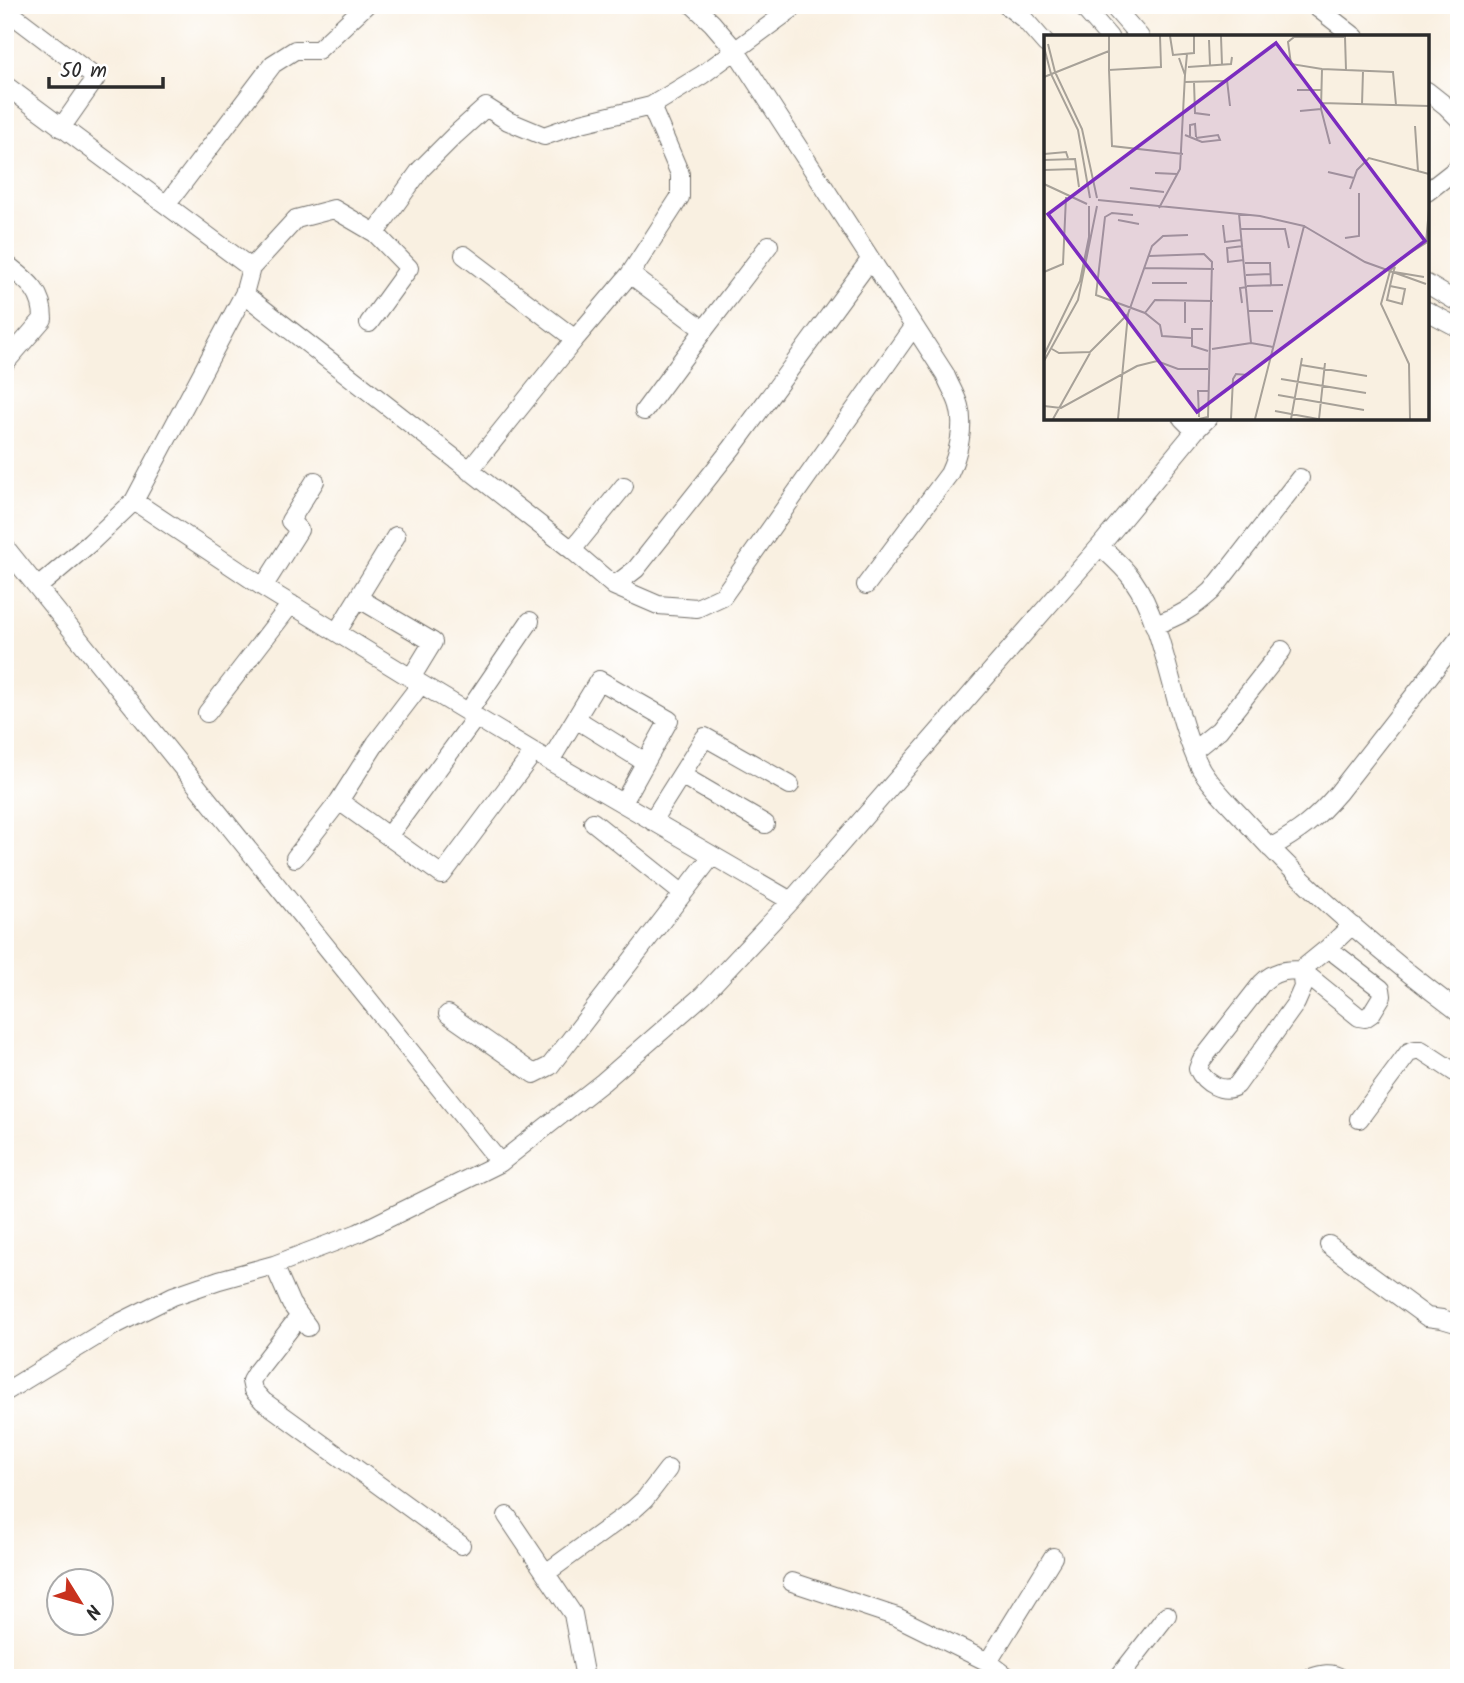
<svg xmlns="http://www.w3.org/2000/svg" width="1464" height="1683" font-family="Kalam,sans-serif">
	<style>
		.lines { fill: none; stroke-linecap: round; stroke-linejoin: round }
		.minor-casing { stroke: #73706b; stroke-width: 20 }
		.minor { stroke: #fff; stroke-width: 18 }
		.inset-road { fill: none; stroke: #a7a198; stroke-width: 2 }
		.view { fill: #7b2cbf; fill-opacity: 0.15; stroke: #7b2cbf; stroke-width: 3.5 }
		.inset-edge { fill: none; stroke: #2b2b2b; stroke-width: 3.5 }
	</style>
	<rect width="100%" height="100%" fill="#fff"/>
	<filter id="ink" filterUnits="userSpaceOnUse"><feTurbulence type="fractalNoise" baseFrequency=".0143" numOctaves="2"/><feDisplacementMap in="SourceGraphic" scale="14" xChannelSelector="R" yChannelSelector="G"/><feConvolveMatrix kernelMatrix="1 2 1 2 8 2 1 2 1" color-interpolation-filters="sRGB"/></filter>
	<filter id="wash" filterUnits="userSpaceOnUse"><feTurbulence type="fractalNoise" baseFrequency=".00686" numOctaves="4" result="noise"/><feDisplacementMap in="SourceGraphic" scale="28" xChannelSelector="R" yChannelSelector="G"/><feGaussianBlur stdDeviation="1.57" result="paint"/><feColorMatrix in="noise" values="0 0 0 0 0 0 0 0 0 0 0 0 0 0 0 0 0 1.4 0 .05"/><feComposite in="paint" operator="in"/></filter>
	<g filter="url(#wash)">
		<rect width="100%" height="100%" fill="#f9f0e1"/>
	</g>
	<g filter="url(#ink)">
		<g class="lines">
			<defs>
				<path id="minor" d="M 693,5 L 712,23 L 736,51 L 945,374 C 949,385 956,395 959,406 C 965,427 958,455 949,474 L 866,585
					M 1006,5 L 1024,19 L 1046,44
					M 1081,5 L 1109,37
					M 1112,5 L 1140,37
					M 1314,5 L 1355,37
					M 5,9 L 96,78 L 61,128
					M 5,85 L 251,268 L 244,294 L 572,550 L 614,586 L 658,605 L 697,608 L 723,596 L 913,327
					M 1427,91 L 1446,106 L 1459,119
					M 1427,192 L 1459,167
					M 167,204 L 273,64 L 295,50 L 318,50 L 366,5
					M 375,233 L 421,169 L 455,135 L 486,107 L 508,121 L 544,136 L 581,123 L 651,106 L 702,75 L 797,5
					M 464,255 L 575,339
					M 5,263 C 26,280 43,290 43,319 L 5,363
					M 251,268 L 296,219 L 334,209 L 375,233 L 409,268 L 369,323
					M 630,274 L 704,330
					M 1427,284 L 1459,303
					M 1427,311 L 1459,328
					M 644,411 L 704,330 L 769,245
					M 1182,418 L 1195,431
					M 469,471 L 575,339 L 630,274 L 680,197 L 680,174 L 651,106
					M 134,501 L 263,587 L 411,678 L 534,752 L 791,901
					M 1100,546 C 1112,557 1124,567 1133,580 C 1156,612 1168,671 1179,709 C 1185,730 1191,750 1201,769 C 1214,790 1233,807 1249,825 C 1312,894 1384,956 1459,1012
					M 5,547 L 500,1163 L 603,1082 L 703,995 L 791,901 L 1100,546 L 1195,431 L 1208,418
					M 572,550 L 624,486
					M 614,586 L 636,569 L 732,448 L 870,260
					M 38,587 L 90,543 L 134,501 L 244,294
					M 263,587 L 299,530 L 290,521 L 315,481
					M 358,598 L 433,642 L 411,678
					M 1154,625 C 1179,617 1193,608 1212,591 L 1300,478
					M 337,632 L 396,536
					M 468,712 L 530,621
					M 207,713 L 291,604
					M 576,719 L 645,762
					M 1193,751 L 1219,730 L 1282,650
					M 550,761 L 599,680 L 669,720 L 623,803
					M 681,775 L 765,824
					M 339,801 L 442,875 L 534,752
					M 652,821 L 705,737 L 790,785
					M 593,822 L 683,894
					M 389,835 L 476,717
					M 1270,848 C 1300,831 1315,820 1338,793 L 1459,638
					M 295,858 L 339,801 L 376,743 L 421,684
					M 1301,970 L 1303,987 L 1296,1003 L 1237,1085 C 1223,1095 1204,1082 1198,1069 L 1201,1061 L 1262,983 C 1274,971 1285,970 1301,970 L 1359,1017 L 1365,1018 L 1371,1014 L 1382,996 L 1381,989 L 1328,948
					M 1301,970 L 1328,948 L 1352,925
					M 448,1014 L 534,1074 L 550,1066 L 712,856
					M 1359,1119 L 1409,1052 L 1415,1050 L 1421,1050 L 1459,1075
					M 1329,1245 L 1427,1317 L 1442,1319 L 1459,1324
					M 274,1265 L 291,1304 L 308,1327
					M 299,1317 L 257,1371 L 251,1381 L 253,1390 L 263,1401 L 461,1545
					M 5,1392 L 113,1326 L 173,1296 L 219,1280 L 274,1265 L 358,1233 L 500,1163
					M 507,1516 L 573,1614 L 585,1678
					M 546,1573 L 634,1509 L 645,1499 L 668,1469
					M 792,1582 L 897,1617 L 988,1662 L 1009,1678
					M 988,1662 L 1053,1557
					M 1118,1678 L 1167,1615
					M 1311,1678 C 1322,1674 1331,1672 1341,1678"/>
			</defs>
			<use href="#minor" class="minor-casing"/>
			<use href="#minor" class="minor"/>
		</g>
	</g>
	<g transform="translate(1044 35)">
		<rect width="385" height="385" fill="#f9f0e1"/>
		<path class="inset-road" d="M 65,1 L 65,35 L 117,32 L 116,1M 126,1 L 129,20 L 150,18 L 150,1M 177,1 L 178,30M 165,5 L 166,30M 4,9 L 11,37 L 38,94 L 53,163M 0,12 L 7,39 L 34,95 L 46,163M 135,23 L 141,40 L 143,19M 144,32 L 187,29 L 188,22M 278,34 L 277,74 L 286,109M 65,35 L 68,111 L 139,119M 302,35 L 301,2 L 250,2 L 244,7 L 247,29 L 278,34 L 349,37 L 352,70M 0,42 L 65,16M 183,45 L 186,71M 141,47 L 180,46M 150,47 L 151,78 L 166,80M 253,55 L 277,55M 277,68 L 385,71M 318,70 L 319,36M 256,76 L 277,74M 371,91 L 374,136M 141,100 L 158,107 L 176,105 L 174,100 L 152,103M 146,101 L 146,90 L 151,89 L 152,102M 0,119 L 22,117 L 24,123M 0,125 L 31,124 L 35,152M 0,135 L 32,134M 284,137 L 310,143M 111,138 L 133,139M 0,149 L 43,169M 86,153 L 120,157M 306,154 L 313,135 L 325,123 L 385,139M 54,165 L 216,181 L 260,191 L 211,384M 115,173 L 136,134 L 141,40M 195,179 L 207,308M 89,180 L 68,178 L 61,182 L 52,260 L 101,278 L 116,290 L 118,301 L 147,303M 74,185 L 95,189M 179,190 L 181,207 L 198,205M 260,191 L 321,227 L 382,249M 196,194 L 241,194 L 245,213M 301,203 L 315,201 L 315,158M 199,211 L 183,213 L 184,227 L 200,225M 105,221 L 160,219 L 168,227 L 164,382 L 155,384M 356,224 L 346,236 L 337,269 L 365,329 L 366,384M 356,224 L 382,208 L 385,174M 201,228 L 226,228 L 227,250M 100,233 L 170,234M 0,237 L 19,229 L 22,162M 350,237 L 380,242M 202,240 L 227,239M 108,248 L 143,248M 203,251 L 239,250M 346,251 L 361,254 L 358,269 L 343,265 L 346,251 L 349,238 L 351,232M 198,268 L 196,253 L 203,252M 205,276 L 229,276M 101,278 L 111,265 L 169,266M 141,288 L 141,265M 159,294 L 148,294 L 148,311 L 164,316M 8,314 L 15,318 L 46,317 L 84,279M 168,314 L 207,308 L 229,312M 0,320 L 36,246 L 45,202 L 45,171M 0,326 L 34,265 L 53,171M 257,330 L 323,341M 237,344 L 322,358M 234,360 L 320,375M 0,371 L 17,373 L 93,331 L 113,326 L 134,334 L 164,334M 231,376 L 274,384M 155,382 L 154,356 L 164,356M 9,384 L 46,318M 74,384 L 84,279 L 108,211 L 119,201 L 144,200M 187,384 L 189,344 L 192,339 L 204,340M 247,384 L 258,323M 275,384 L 281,328"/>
		<path class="view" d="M 232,8 L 381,206 L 153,377 L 4,179 Z"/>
		<rect width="385" height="385" class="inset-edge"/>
	</g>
	<rect width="1464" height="1683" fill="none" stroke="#fff" stroke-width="28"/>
	<g transform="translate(80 1602) rotate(127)"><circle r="33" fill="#ffffff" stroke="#aaaaaa" stroke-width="2"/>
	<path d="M0-5L12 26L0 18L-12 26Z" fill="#c8321e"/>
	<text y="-10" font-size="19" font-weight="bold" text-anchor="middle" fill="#2b2b2b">N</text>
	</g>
	<path d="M49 77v10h114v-10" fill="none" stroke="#2b2b2b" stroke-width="3.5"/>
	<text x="60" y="77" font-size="21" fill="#2b2b2b" stroke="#ffffff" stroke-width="5" paint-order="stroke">50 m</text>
</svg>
